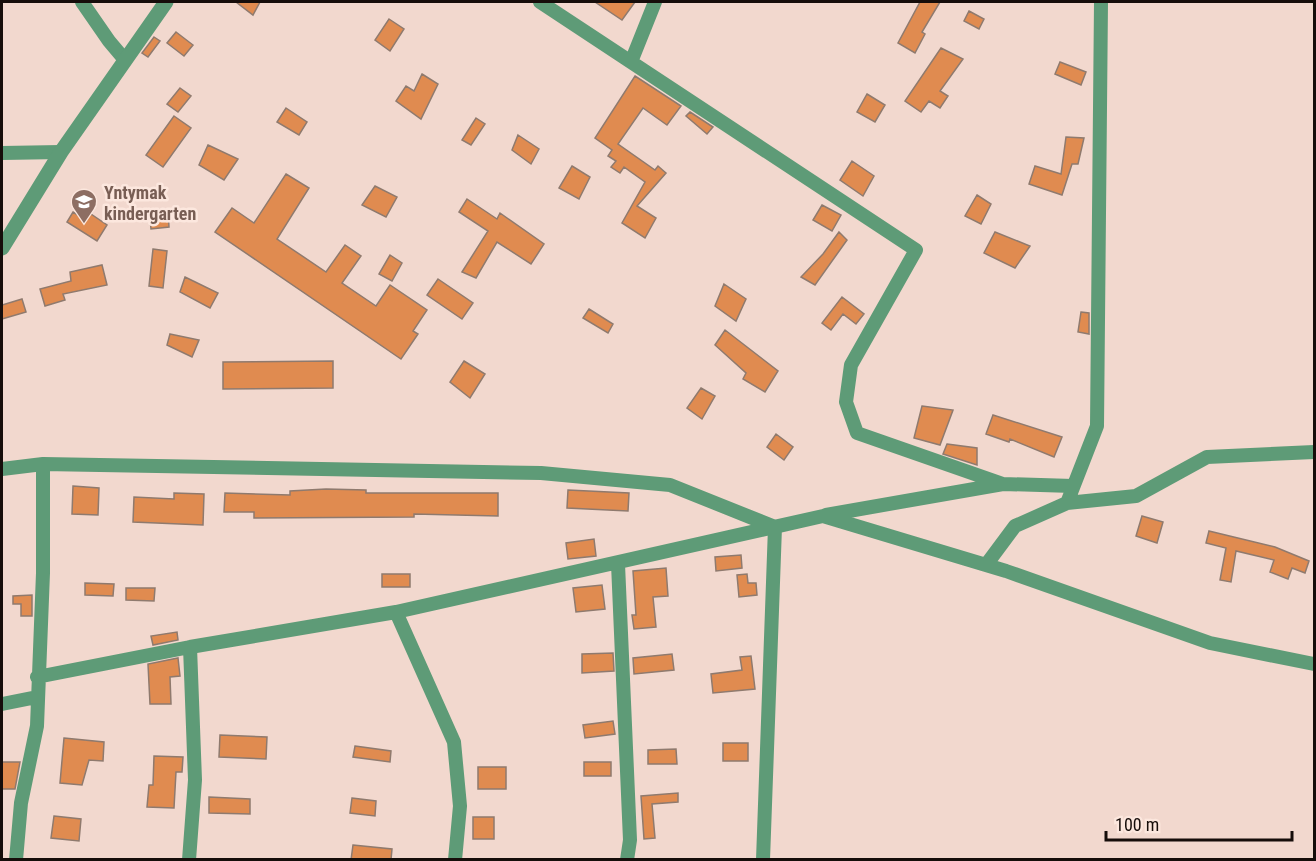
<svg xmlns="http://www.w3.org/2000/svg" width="1316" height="861" font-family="'Roboto Condensed',sans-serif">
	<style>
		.building { fill: #e08b50; stroke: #8f7a6e; stroke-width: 1.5 }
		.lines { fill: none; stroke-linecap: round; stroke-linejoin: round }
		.minor { stroke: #5e9b77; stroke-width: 14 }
		.tertiary { stroke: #5e9b77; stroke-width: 15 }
		.labels { text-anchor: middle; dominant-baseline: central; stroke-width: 5; stroke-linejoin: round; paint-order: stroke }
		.education-label { font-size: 18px; font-weight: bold; fill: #785e54; stroke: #fce7de; text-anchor: start }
	</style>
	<rect width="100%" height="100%" fill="#f2d8ce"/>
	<path class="building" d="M 236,2 L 260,2 L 253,15 Z
		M 595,2 L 635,2 L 622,20 Z
		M 920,2 L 940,2 L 922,32 L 925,34 L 915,53 L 898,43 Z
		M 969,11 L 984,19 L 979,29 L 964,21 Z
		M 389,19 L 404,29 L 390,51 L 375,40 Z
		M 176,32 L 193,45 L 184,56 L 167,43 Z
		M 154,37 L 160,41 L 148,57 L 142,53 Z
		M 941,48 L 963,59 L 940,91 L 948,96 L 940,108 L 929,101 L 921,112 L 905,101 Z
		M 1060,62 L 1086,72 L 1081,85 L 1055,74 Z
		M 422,74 L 438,84 L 421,119 L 396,101 L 406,86 L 414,91 Z
		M 635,76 L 681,106 L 667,125 L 643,108 L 618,144 L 655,170 L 658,166 L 666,173 L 637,206 L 656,218 L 645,238 L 622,223 L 645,182 L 624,167 L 620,173 L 611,167 L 616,161 L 608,156 L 612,150 L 595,138 Z
		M 180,88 L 191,96 L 178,112 L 167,104 Z
		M 867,94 L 885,105 L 875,122 L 857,112 Z
		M 286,108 L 307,122 L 299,135 L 277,122 Z
		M 690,112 L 713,127 L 707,134 L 686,116 Z
		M 174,116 L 191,128 L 163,167 L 146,155 Z
		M 476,118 L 485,124 L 471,145 L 462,140 Z
		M 518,135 L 539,149 L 531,164 L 512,150 Z
		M 1066,137 L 1084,138 L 1078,164 L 1072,164 L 1062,195 L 1029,184 L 1035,166 L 1061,174 Z
		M 208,145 L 238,159 L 224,180 L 199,165 Z
		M 852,161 L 874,176 L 863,196 L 840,180 Z
		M 572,166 L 590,177 L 579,199 L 559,188 Z
		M 286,174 L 309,188 L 277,239 L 326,272 L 345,245 L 361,256 L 342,283 L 376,306 L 390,285 L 427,310 L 413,331 L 418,334 L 401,359 L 215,232 L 232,208 L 254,223 Z
		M 375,186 L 397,197 L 386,217 L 362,205 Z
		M 977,195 L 991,204 L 981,224 L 965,216 Z
		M 467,199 L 497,219 L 500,213 L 544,244 L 531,264 L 497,242 L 476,278 L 462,272 L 488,231 L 459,212 Z
		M 822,205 L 841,215 L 832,231 L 813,220 Z
		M 168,209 L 169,227 L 151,229 L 149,210 Z
		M 73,212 L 84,219 L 88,212 L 107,225 L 97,241 L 67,222 Z
		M 839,232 L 847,240 L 815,285 L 801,277 L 823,254 Z
		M 995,232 L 1030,246 L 1015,268 L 984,253 Z
		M 153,249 L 167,251 L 163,288 L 149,286 Z
		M 390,255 L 402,263 L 392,281 L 379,274 Z
		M 102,265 L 107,285 L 63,294 L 65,300 L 45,306 L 40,289 L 71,281 L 70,272 Z
		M 185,277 L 218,293 L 210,308 L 180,292 Z
		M 438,279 L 473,303 L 462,319 L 427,295 Z
		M 724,284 L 746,299 L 736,321 L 715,306 Z
		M 842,297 L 864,314 L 856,324 L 843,314 L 831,330 L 822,323 Z
		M 22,299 L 26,312 L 2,319 L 2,305 Z
		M 589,309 L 613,324 L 608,333 L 583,318 Z
		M 1081,312 L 1089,313 L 1089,334 L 1078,332 Z
		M 725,330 L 778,371 L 765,392 L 743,379 L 746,373 L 715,345 Z
		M 170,334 L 199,340 L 192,357 L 167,345 Z
		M 333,361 L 333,388 L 223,389 L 223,362 Z
		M 464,361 L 485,374 L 470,398 L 450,382 Z
		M 701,388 L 715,396 L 702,419 L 687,408 Z
		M 922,406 L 953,410 L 940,445 L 914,438 Z
		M 993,415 L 1062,437 L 1054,457 L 1010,439 L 1009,442 L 986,434 Z
		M 776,434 L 793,447 L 784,460 L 767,447 Z
		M 947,444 L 977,448 L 977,465 L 943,454 Z
		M 73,486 L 99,488 L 98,515 L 72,514 Z
		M 326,489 L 366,490 L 366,493 L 498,493 L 498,516 L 414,514 L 414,517 L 254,518 L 254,512 L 224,512 L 225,493 L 290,495 L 290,491 Z
		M 568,490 L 629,493 L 628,511 L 567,508 Z
		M 174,493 L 204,494 L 203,525 L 133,522 L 134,497 L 174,499 Z
		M 1142,516 L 1163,522 L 1157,543 L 1136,536 Z
		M 1209,531 L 1275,547 L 1309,561 L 1305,573 L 1292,568 L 1288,579 L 1270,572 L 1274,560 L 1236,551 L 1231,582 L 1220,580 L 1226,548 L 1206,543 Z
		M 594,539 L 596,556 L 568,559 L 566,543 Z
		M 741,555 L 742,568 L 716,571 L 715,557 Z
		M 666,568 L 668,596 L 653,597 L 656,627 L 634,629 L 632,615 L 636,615 L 633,571 Z
		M 382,574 L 410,574 L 410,587 L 382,587 Z
		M 747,574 L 748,583 L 756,583 L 757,595 L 739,597 L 737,575 Z
		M 85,583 L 114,584 L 113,596 L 85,595 Z
		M 602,585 L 605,609 L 576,612 L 573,588 Z
		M 126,588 L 155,588 L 154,601 L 126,600 Z
		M 32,595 L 32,616 L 21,616 L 21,604 L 13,604 L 13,596 Z
		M 177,632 L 178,640 L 153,645 L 151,636 Z
		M 613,653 L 614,671 L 582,673 L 582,654 Z
		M 672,654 L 674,670 L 634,674 L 633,658 Z
		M 751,656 L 755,689 L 713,693 L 711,674 L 742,670 L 740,657 Z
		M 178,658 L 180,676 L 170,677 L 171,704 L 150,704 L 148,664 Z
		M 613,721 L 615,734 L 585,738 L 583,725 Z
		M 220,735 L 267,737 L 266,759 L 219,757 Z
		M 64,738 L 104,742 L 103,761 L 89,760 L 82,785 L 60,783 Z
		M 723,743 L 748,743 L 748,761 L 723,761 Z
		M 355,746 L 391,751 L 390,762 L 353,757 Z
		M 676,749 L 677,764 L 648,764 L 648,750 Z
		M 154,756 L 183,757 L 182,772 L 176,772 L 174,808 L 147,807 L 149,785 L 153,785 Z
		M 2,762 L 20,762 L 15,789 L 2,789 Z
		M 584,762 L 611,762 L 611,776 L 584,776 Z
		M 478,767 L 506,767 L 506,789 L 478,789 Z
		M 678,793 L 678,802 L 652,804 L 655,838 L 644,839 L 641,796 Z
		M 209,797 L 250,799 L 250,814 L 209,813 Z
		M 352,798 L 376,801 L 375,816 L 350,813 Z
		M 54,816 L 81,819 L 79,841 L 51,838 Z
		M 473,817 L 494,817 L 494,839 L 473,839 Z
		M 353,845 L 392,849 L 391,860 L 351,860 Z"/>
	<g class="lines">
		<path class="minor" d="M 82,2 L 109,41 L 125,60
			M 540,2 L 916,250 L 851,365 L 846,402 L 857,433 L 1003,484
			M 631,62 L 655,2
			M 2,153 L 61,152
			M 2,469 L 43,464 L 541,473 L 670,485 L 775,527 L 763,860
			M 1067,503 L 1097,426 L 1101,2
			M 826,515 L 1003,484 L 1073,486
			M 618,564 L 630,840 L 627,860
			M 986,565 L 1015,526 L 1067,503 L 1136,496 L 1207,457 L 1314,452
			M 396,612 L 454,742 L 460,806 L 455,860
			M 37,677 L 190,647 L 396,612 L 823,516 L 1006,571 L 1210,643 L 1314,664
			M 2,704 L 37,697
			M 16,860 L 21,803 L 37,726 L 43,573 L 43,464
			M 189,860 L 195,780 L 190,647"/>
		<path class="tertiary" d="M 2,248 L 61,152 L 166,2"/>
	</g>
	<defs>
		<symbol id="school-pin" viewBox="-11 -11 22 30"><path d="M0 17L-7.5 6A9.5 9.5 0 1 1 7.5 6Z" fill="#8d6e63" stroke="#fce7de"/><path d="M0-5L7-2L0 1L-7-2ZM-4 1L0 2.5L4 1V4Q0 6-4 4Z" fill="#fff"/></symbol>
	</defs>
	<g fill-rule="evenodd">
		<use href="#school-pin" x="69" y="187" width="30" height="40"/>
	</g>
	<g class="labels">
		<g class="education-label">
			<text x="104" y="192">Yntymak<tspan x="104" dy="21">kindergarten</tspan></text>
		</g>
	</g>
	<rect width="1316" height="861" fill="none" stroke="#160d0a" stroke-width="6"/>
	<path d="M1106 831v9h186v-9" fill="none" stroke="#160d0a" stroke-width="3"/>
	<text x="1115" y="831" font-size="18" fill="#160d0a" stroke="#fce7de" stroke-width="4.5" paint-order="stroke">100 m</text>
</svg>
